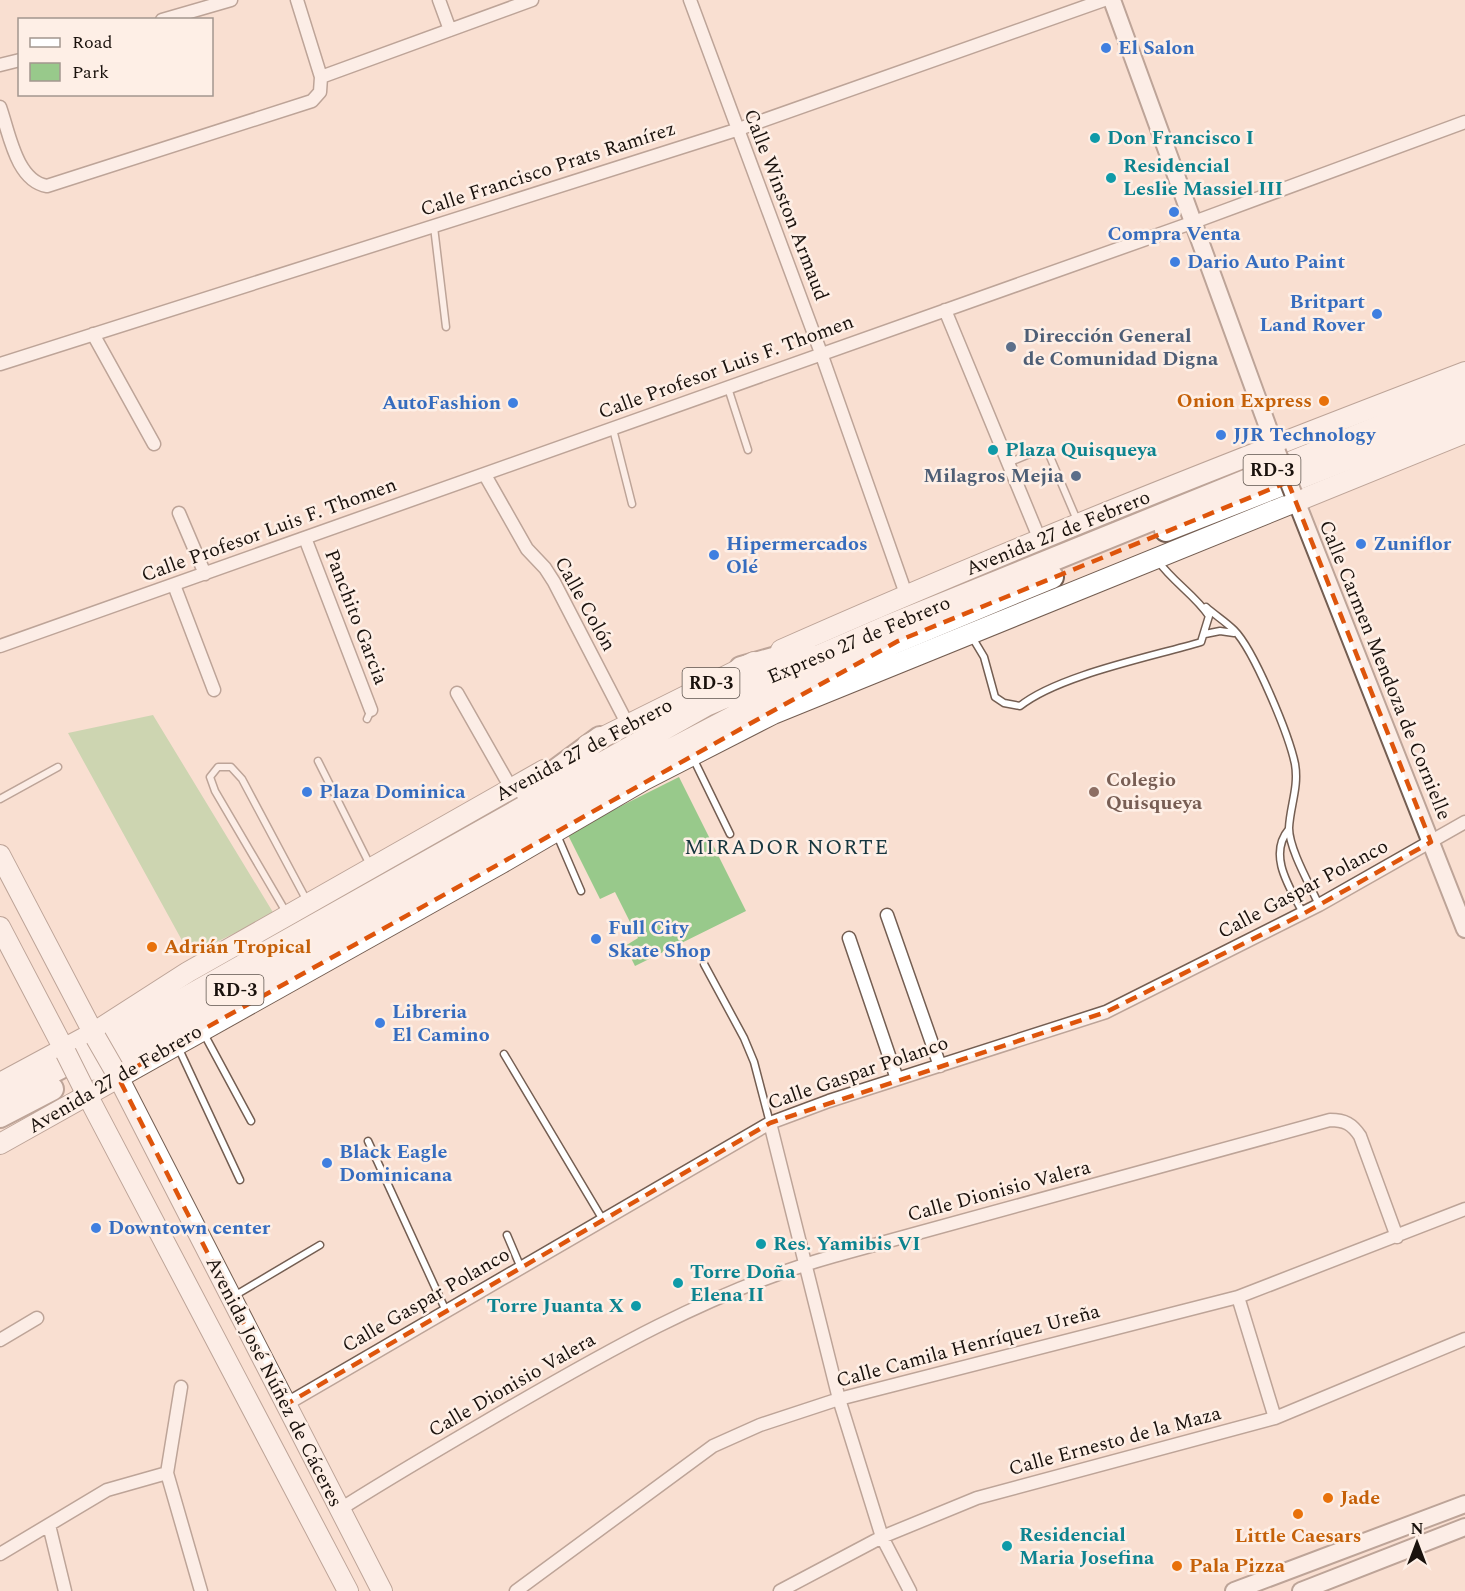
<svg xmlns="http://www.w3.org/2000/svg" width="1465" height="1591" font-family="Spectral,serif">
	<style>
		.green { fill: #98c98b }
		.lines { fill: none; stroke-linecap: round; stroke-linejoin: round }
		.lane-casing { stroke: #745e52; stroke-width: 9 }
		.street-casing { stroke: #745e52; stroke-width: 15 }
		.secondary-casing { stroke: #745e52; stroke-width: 20 }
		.primary-casing { stroke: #745e52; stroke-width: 22 }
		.highway-casing { stroke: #745e52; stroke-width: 26 }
		.lane { stroke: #fff; stroke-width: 6 }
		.street { stroke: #fff; stroke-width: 12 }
		.secondary { stroke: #fff; stroke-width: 16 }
		.primary { stroke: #fff; stroke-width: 20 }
		.highway { stroke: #fff; stroke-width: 22 }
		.secondary-bridge-casing { stroke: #745e52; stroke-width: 20; stroke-linecap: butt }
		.primary-bridge-casing { stroke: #745e52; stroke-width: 22; stroke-linecap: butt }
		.secondary-bridge { stroke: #fff; stroke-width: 16 }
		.primary-bridge { stroke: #fff; stroke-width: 20 }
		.marked { fill: none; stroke: #de550c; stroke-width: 4.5; stroke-dasharray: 12 8; stroke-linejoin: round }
		.shop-dot { fill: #3f7fe0; stroke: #feefe6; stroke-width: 2 }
		.culture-dot { fill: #0f9aa8; stroke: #feefe6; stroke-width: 2 }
		.service-dot { fill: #5c6f8a; stroke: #feefe6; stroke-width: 2 }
		.food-dot { fill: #e8710a; stroke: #feefe6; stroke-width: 2 }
		.education-dot { fill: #8d6e63; stroke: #feefe6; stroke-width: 2 }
		.labels { text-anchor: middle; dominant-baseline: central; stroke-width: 5; stroke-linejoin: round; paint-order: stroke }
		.shield { fill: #feefe6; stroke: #5e544e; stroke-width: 1.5 }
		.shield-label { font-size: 18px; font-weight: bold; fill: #1a120d }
		.shop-label { font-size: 20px; font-weight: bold; fill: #366cbe; stroke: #feefe6; text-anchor: start }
		.culture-label { font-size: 20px; font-weight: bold; fill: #0d838f; stroke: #feefe6; text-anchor: start }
		.street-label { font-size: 20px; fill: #1a120d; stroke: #feefe6 }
		.service-label { font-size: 20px; font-weight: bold; fill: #4e5e75; stroke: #feefe6; text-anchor: start }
		.food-label { font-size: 20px; font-weight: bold; fill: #c56008; stroke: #feefe6; text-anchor: start }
		.education-label { font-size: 20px; font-weight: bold; fill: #785e54; stroke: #feefe6; text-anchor: start }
		.neighbourhood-label { font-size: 21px; letter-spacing: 1.5px; fill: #16363e; stroke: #feefe6 }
	</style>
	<rect width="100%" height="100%" fill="#f9dfd1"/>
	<path class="green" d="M 153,715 L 274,914 L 190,955 L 68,733 Z
		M 679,777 L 746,911 L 635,966 L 625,946 L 638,938 L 615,892 L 600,899 L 567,833 Z"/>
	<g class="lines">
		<defs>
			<path id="lane" d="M 434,227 L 446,327
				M 728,388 L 748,450
				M 613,429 L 632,504
				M 1008,463 L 1039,450 L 1048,452 L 1077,520
				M 1206,607 C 1215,615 1226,622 1234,630 C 1254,650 1289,735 1295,764 C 1299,787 1290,806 1289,828 C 1289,849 1310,885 1319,905
				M 1205,634 L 1220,631 L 1234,633
				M 972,637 L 984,657 L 995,697 L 1004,703 L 1020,706 C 1059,675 1151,657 1201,642 L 1209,616 C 1195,595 1173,582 1158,561
				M 367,719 L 371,710
				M 693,758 L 730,834
				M 318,761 L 370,865
				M 0,799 L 58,767
				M 1289,829 C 1267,855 1290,888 1303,913
				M 557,835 L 581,891
				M 286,912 L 215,791 L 210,777 L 218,767 L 231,767 L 242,779 L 307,901
				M 704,964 L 744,1038 L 754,1062 L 770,1123
				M 203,1032 L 251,1121
				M 178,1047 L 240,1180
				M 504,1054 L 603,1220
				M 368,1141 L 446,1311
				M 507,1235 L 521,1268
				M 234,1296 L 320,1245"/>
			<path id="street" d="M 439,0 L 450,30
				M 690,0 L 821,353 L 906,594
				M 162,20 L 231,0
				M 0,65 L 20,60
				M 321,77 L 532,0
				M 0,107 C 9,132 16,181 47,186 L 312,101 L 320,92 L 321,77 L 297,0
				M 945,310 L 1040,540
				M 93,334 L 154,444
				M 0,364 L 736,130 L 1104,0
				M 485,475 L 527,549 L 545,568 L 554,582 L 628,725
				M 179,513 L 205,574
				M 305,538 L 371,710
				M 174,585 L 214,690
				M 0,646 L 1194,222 L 1465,122
				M 457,693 L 511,788
				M 887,915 L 940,1066
				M 849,938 L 897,1079
				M 770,1123 L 839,1399 L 882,1537 L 910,1591
				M 1238,1297 L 1275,1418
				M 0,1340 L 37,1318
				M 181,1387 L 167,1473 L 201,1591
				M 285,1405 L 770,1123 L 829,1101 L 1106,1012 L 1319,905 L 1465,822
				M 339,1510 C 389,1478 441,1448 492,1418 C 600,1355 712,1290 834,1256 L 1330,1120 C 1345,1120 1352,1124 1360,1136 L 1397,1237
				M 49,1525 L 65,1591
				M 0,1554 L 107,1490 L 167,1473
				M 516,1591 L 713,1446 L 760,1425 L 839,1399 L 1238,1297 L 1465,1209
				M 780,1591 L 882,1537 L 977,1498 L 1275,1418 L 1465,1339"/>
			<path id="secondary" d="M 1112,0 L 1277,452
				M 1293,493 L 1465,929
				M 1234,1591 L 1465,1504
				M 1301,1591 L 1465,1527"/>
			<path id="primary" d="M 781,650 C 1006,550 1235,460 1465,372
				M 587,745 L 754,662
				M 0,855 L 96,1038
				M 0,927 L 66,1053
				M 115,1071 L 382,1591
				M 0,1083 L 93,1033 L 188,972 L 544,770
				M 84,1089 L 348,1591
				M 0,1144 L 500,864 L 644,780 L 773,714 L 1465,433"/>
			<path id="highway" d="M 1166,530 L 1465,413
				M 741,668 L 805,650
				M 527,792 L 600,738
				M 92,1069 L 621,776 L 751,708 L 898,641 L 1052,577
				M 0,1098 L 79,1058 L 706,705 L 884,628 L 1465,392
				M 0,1116 L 52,1089"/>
		</defs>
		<use href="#lane" class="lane-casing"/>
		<use href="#street" class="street-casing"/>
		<use href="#secondary" class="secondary-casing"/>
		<use href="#primary" class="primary-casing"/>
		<use href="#highway" class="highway-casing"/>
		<use href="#lane" class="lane"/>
		<use href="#street" class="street"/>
		<use href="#secondary" class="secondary"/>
		<use href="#primary" class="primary"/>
		<use href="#highway" class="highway"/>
		<defs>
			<path id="secondary-bridge" d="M 1277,452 L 1293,493"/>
			<path id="primary-bridge" d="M 96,1038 L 115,1071
				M 66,1053 L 84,1089"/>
		</defs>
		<use href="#secondary-bridge" class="secondary-bridge-casing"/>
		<use href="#primary-bridge" class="primary-bridge-casing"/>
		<use href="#secondary-bridge" class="secondary-bridge"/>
		<use href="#primary-bridge" class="primary-bridge"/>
	</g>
	<path d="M0 0H1465V1591H0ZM 1288,482 L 1431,842 L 1303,914 L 1106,1012 L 770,1123 L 285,1405 L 118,1077 L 898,641 Z" fill="#f9dfd1" fill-opacity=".55" fill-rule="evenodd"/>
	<path class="marked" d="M 1288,482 L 1431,842 L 1303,914 L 1106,1012 L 770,1123 L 285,1405 L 118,1077 L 898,641 Z"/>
	<g class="shop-dot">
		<circle cx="1106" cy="48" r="6"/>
		<circle cx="1174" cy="212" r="6"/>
		<circle cx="1175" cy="262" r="6"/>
		<circle cx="1377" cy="314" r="6"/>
		<circle cx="513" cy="403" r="6"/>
		<circle cx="1221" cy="435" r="6"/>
		<circle cx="1361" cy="544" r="6"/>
		<circle cx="714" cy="555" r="6"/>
		<circle cx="307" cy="792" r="6"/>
		<circle cx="596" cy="939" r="6"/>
		<circle cx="380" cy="1023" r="6"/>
		<circle cx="327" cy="1163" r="6"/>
		<circle cx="96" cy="1228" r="6"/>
	</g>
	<g class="culture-dot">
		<circle cx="1095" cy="138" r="6"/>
		<circle cx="1111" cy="178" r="6"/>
		<circle cx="993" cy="450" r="6"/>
		<circle cx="761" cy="1244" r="6"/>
		<circle cx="678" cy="1283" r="6"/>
		<circle cx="636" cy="1306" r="6"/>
		<circle cx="1007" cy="1546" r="6"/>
	</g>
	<g class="service-dot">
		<circle cx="1011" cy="347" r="6"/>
		<circle cx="1076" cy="476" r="6"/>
	</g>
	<g class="food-dot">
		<circle cx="1324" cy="401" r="6"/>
		<circle cx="152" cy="947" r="6"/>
		<circle cx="1328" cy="1498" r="6"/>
		<circle cx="1298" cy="1514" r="6"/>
		<circle cx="1177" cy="1566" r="6"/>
	</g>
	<circle class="education-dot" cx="1094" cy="792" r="6"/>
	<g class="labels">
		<g class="shield">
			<rect x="1243.5" y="455" width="57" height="30" rx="4.5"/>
			<rect x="682.5" y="668" width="57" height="30" rx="4.5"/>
			<rect x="206.5" y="975" width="57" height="30" rx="4.5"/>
		</g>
		<g class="shield-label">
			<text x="1272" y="470">RD-3</text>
			<text x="711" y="683">RD-3</text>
			<text x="235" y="990">RD-3</text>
		</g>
		<g class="shop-label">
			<text x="1118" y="48">El Salon</text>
			<text x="1174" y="234" text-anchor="middle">Compra Venta</text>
			<text x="1187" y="262">Dario Auto Paint</text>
			<text x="1365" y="302" text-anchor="end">Britpart<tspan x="1365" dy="23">Land Rover</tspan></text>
			<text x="501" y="403" text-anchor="end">AutoFashion</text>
			<text x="1233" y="435">JJR Technology</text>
			<text x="726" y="544">Hipermercados<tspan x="726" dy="23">Olé</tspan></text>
			<text x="1373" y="544">Zuniflor</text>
			<text x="319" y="792">Plaza Dominica</text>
			<text x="608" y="928">Full City<tspan x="608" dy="23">Skate Shop</tspan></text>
			<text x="392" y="1012">Libreria<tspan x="392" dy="23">El Camino</tspan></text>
			<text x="339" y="1152">Black Eagle<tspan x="339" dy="23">Dominicana</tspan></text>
			<text x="108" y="1228">Downtown center</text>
		</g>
		<g class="culture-label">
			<text x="1107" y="138">Don Francisco I</text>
			<text x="1123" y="166">Residencial<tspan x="1123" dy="23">Leslie Massiel III</tspan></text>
			<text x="1005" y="450">Plaza Quisqueya</text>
			<text x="773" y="1244">Res. Yamibis VI</text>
			<text x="690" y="1272">Torre Doña<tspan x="690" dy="23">Elena II</tspan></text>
			<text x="624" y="1306" text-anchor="end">Torre Juanta X</text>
			<text x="1019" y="1535">Residencial<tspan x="1019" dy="23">Maria Josefina</tspan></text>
		</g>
		<g class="street-label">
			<text transform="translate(548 169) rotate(-18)">Calle Francisco Prats Ramírez</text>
			<text transform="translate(786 205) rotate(69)">Calle Winston Armaud</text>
			<text transform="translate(726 367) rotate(-20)">Calle Profesor Luis F. Thomen</text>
			<text transform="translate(269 530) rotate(-20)">Calle Profesor Luis F. Thomen</text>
			<text transform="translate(1058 533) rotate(-22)">Avenida 27 de Febrero</text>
			<text transform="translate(585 604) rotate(61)">Calle Colón</text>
			<text transform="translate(356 617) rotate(69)">Panchito Garcia</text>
			<text transform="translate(859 640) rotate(-23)">Expreso 27 de Febrero</text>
			<text transform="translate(1385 670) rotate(68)">Calle Carmen Mendoza de Cornielle</text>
			<text transform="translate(584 750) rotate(-28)">Avenida 27 de Febrero</text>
			<text transform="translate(1303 889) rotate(-28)">Calle Gaspar Polanco</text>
			<text transform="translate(858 1073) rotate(-19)">Calle Gaspar Polanco</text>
			<text transform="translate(115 1079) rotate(-30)">Avenida 27 de Febrero</text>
			<text transform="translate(999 1191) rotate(-15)">Calle Dionisio Valera</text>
			<text transform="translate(426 1300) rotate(-30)">Calle Gaspar Polanco</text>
			<text transform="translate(968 1346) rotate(-15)">Calle Camila Henríquez Ureña</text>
			<text transform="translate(274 1382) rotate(63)">Avenida José Núñez de Cáceres</text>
			<text transform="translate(512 1385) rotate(-30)">Calle Dionisio Valera</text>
			<text transform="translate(1115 1441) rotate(-15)">Calle Ernesto de la Maza</text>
		</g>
		<g class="service-label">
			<text x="1023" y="336">Dirección General<tspan x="1023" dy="23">de Comunidad Digna</tspan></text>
			<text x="1064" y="476" text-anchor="end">Milagros Mejia</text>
		</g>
		<g class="food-label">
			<text x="1312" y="401" text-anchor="end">Onion Express</text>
			<text x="164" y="947">Adrián Tropical</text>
			<text x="1340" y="1498">Jade</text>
			<text x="1298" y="1536" text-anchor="middle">Little Caesars</text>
			<text x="1189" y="1566">Pala Pizza</text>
		</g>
		<g class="education-label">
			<text x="1106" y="780">Colegio<tspan x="1106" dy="23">Quisqueya</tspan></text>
		</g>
		<g class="neighbourhood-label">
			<text x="787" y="848">MIRADOR NORTE</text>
		</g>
	</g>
	<rect x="18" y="18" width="195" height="78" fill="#feefe6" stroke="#a3978f" stroke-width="1.5"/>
	<rect x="30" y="38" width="30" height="9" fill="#ffffff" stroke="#a3978f" stroke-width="1.5"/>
	<text x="72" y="48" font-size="18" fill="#1a120d">Road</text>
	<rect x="30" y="63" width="30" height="18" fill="#98c98b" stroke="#a3978f" stroke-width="1.5"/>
	<text x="72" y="78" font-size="18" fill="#1a120d">Park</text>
	<g transform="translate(1417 1543)" stroke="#feefe6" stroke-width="4.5" paint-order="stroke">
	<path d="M0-4.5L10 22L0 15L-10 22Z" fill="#1a120d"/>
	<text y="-9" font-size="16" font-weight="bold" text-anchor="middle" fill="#1a120d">N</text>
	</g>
</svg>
